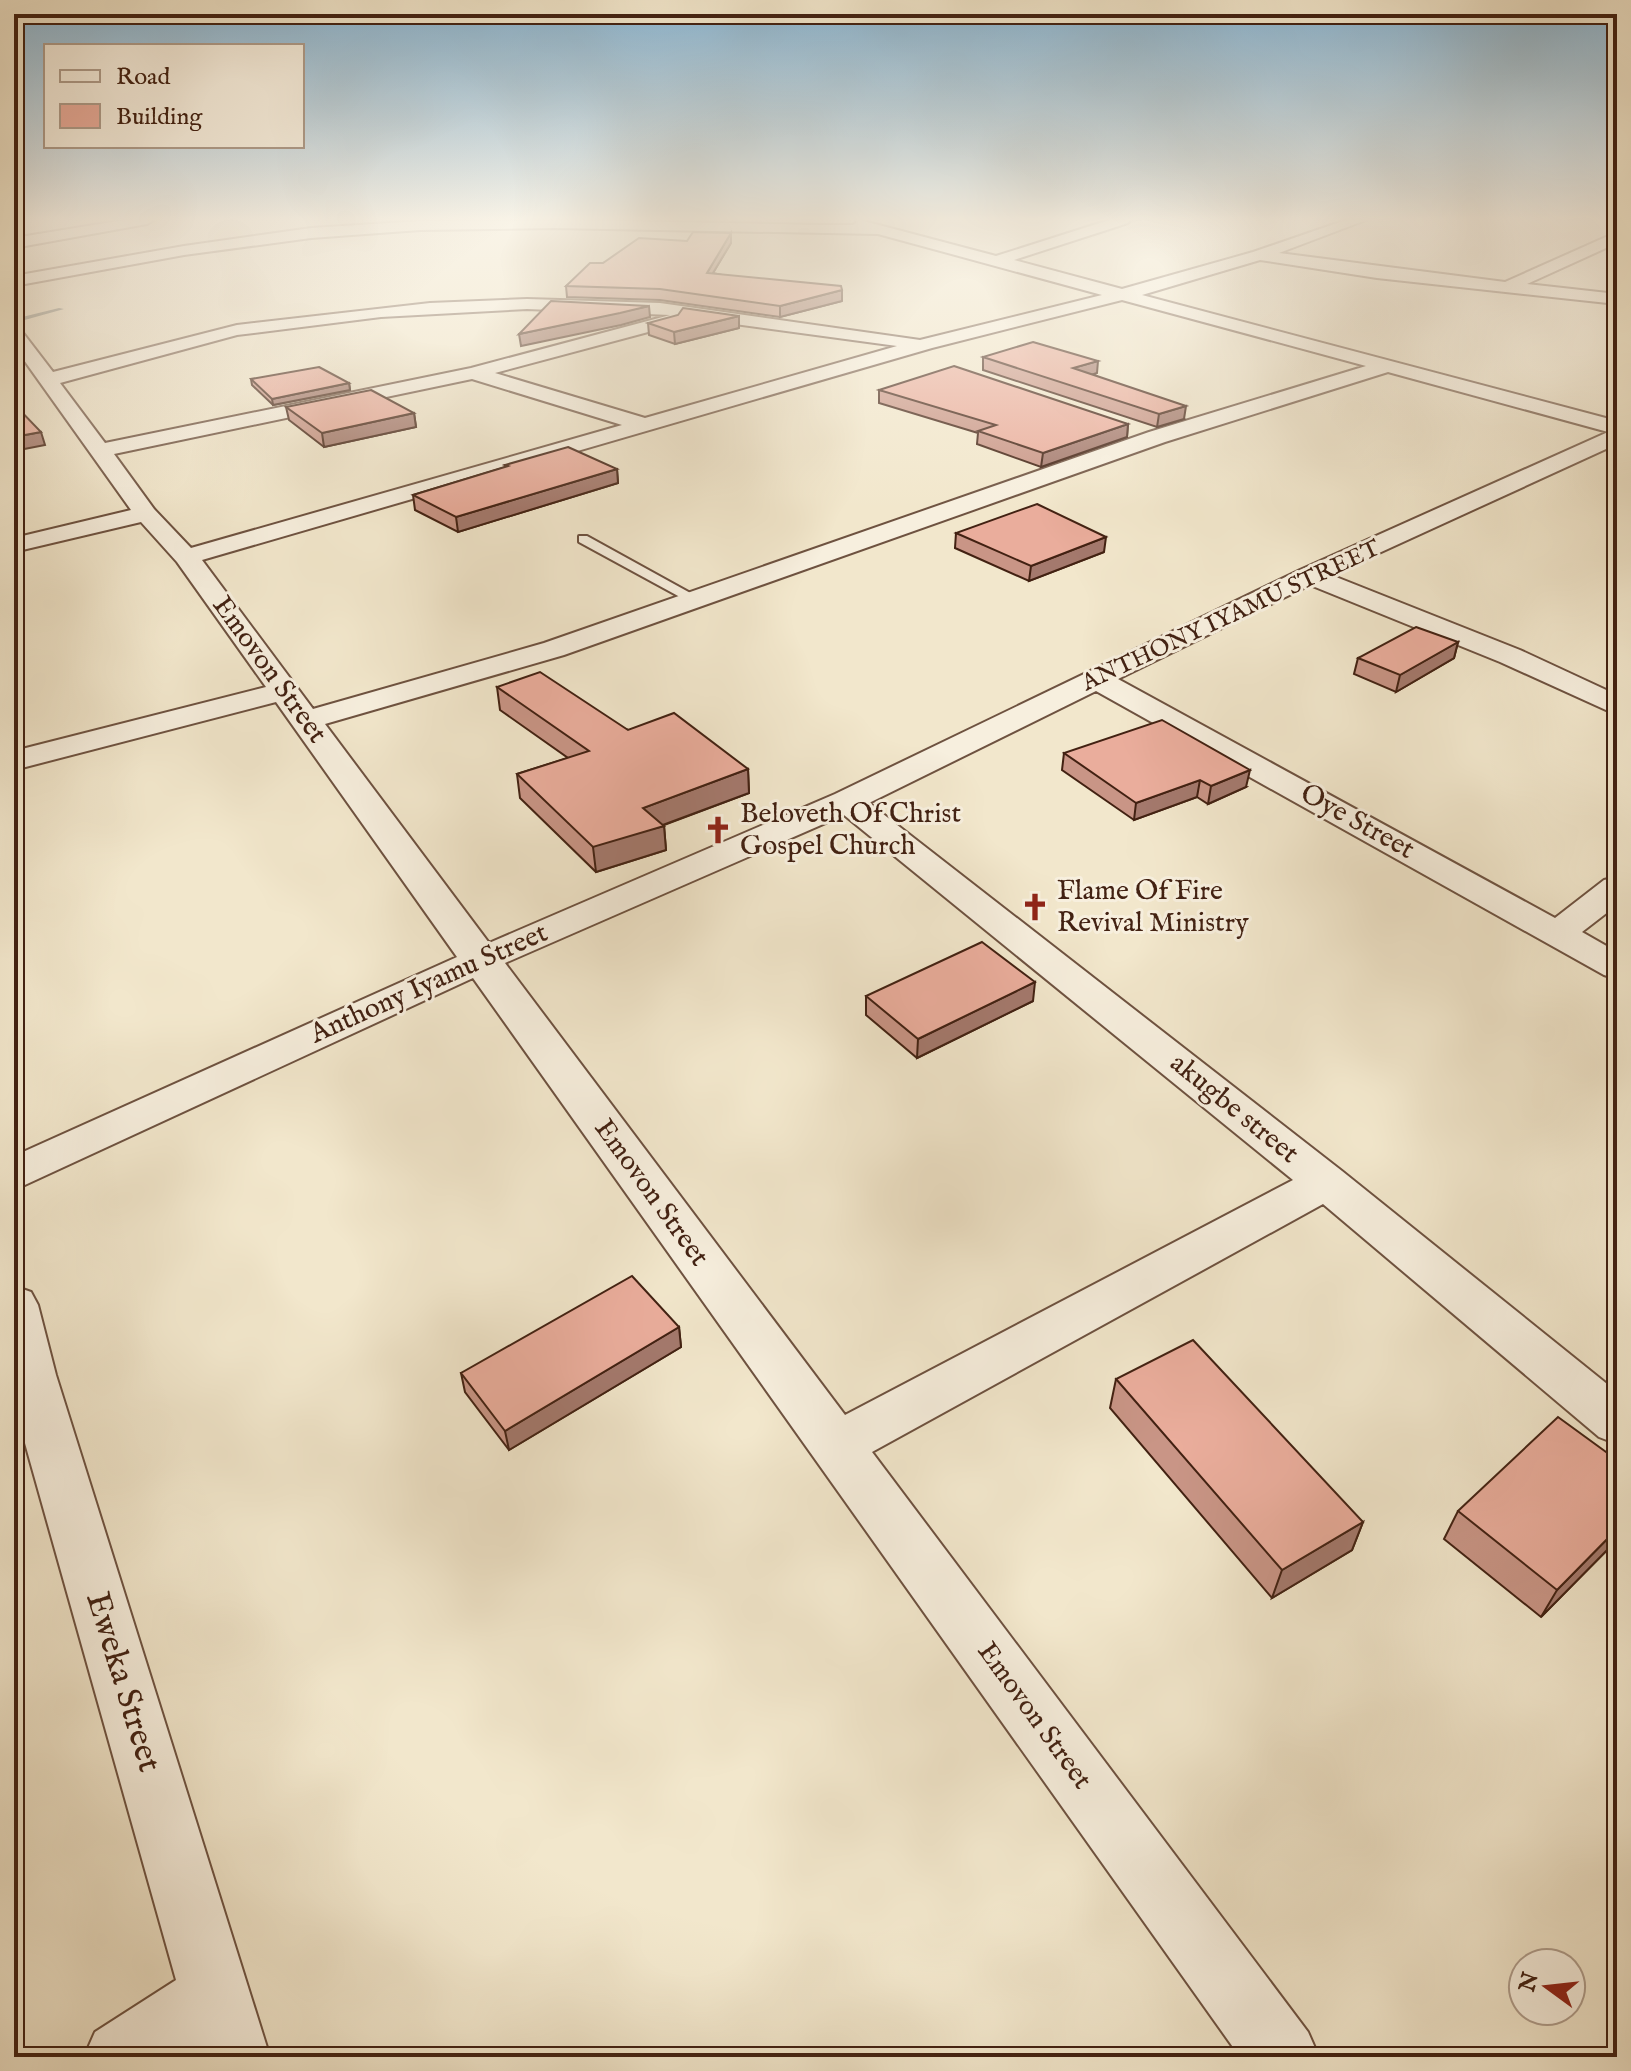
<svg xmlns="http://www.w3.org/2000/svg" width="1631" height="2071" font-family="'IM FELL English',serif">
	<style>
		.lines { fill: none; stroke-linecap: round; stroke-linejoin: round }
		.stream { fill: #797f79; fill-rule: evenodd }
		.lane-casing { stroke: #6e5240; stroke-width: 4 }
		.street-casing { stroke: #6e5240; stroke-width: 4 }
		.lane { fill: #f7efde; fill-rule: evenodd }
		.street { fill: #f7efde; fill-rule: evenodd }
		.wall { fill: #c99586; stroke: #422112; stroke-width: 2 }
		.shaded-wall { fill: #a4796d; stroke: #422112; stroke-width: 2 }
		.building { fill: #eaad9c; stroke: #422112; stroke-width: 2 }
		.labels { text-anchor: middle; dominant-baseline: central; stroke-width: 6; stroke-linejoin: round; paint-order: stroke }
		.far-street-label { font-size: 24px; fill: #422112; stroke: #f7efde }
		.street-label { font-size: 28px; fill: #422112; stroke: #f7efde }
		.poi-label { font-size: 28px; fill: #422112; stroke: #f7efde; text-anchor: start }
		.near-street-label { font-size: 34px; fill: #422112; stroke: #f7efde }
	</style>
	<rect width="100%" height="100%" fill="#f2e7cc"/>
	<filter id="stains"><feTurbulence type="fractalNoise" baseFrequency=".0025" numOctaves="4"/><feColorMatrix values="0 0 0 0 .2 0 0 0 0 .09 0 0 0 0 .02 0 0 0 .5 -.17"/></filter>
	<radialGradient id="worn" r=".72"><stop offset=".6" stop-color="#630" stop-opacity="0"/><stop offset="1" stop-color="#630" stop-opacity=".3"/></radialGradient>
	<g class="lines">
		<path class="stream" d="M 59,308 L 64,309 L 14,323 L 14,319 Z"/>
		<defs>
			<path id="lane" d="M 579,536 L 587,536 L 703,600 L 691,603 L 579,542 Z"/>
			<path id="street" d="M 124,220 L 154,220 L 147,224 L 14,248 L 14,238 Z
				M 575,220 L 820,225 L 853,225 L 860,220 L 996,256 L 1109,220 L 1130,220 L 1128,223 L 1014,260 L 1122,289 L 1253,252 L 1346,220 L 1366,220 L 1279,253 L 1505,282 L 1617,232 L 1617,243 L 1527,284 L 1617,294 L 1617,304 L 1377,278 L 1260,260 L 1142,295 L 1617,421 L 1617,444 L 1331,575 L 1520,650 L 1617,695 L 1617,715 L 1500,662 L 1310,585 L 1118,679 L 1555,918 L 1604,880 L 1617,877 L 1617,905 L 1582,932 L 1617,952 L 1617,979 L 1604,975 L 1096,691 L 869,803 L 1342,1171 L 1617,1392 L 1617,1444 L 1599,1437 L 1323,1204 L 872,1452 L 1308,2032 L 1319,2057 L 1240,2057 L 473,978 L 14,1190 L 14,1156 L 457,957 L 276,702 L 14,770 L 14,751 L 266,687 L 177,562 L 141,522 L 14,552 L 14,538 L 131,510 L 14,346 L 14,327 L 20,329 L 53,372 L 237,325 L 430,303 L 527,299 L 660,303 L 920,340 L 1102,295 L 878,234 L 554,228 L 420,230 L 311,238 L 184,255 L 14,286 L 14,276 L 184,246 L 311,228 L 420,221 ZM 1122,300 L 1366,366 L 1149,432 L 544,643 L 313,709 L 202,560 L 932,348 ZM 527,309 L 670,315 L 471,368 L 105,443 L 60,383 L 237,335 L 381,317 ZM 676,316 L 897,346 L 645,418 L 495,373 L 678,324 L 681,320 ZM 1388,372 L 1608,432 L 1300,570 L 835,794 L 489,943 L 325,724 L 564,655 L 1165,442 ZM 472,379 L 622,425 L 191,548 L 154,509 L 114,454 ZM 844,815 L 1293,1180 L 845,1415 L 505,963 Z
				M 14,1286 L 31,1292 L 38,1305 L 56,1375 L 270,2057 L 198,2057 L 196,2049 L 183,2057 L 84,2057 L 95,2032 L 176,1980 L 14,1404 Z"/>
		</defs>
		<use href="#lane" class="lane-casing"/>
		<use href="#street" class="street-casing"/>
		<use href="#lane" class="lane"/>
		<use href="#street" class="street"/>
	</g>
	<path class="wall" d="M 731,233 L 731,243 L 713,273 L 842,301 L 780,317 L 660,300 L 567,297 L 566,286 L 603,263 L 687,241 Z
		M 648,323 L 739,328 L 675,344 L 649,335 Z
		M 983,357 L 1097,373 L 1092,374 L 1184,419 L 1157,427 L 983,370 Z
		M 251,379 L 349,383 L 350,390 L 273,405 L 252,385 Z
		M 879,390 L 1128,424 L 1127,437 L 1041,467 L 977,444 L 978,433 L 879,403 Z
		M 286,407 L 414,413 L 416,427 L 324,447 L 289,420 Z
		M 505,465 L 617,469 L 618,483 L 458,532 L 415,510 L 413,495 L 506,467 Z
		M 956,533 L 1104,552 L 1029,581 L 955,548 Z
		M 1458,642 L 1454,658 L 1396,692 L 1354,674 L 1358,658 Z
		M 497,687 L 748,769 L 749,793 L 664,825 L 666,850 L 596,872 L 520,798 L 517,774 L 568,758 L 500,710 Z
		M 1064,753 L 1246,787 L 1208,804 L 1197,797 L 1134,820 L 1062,770 Z
		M 866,996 L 1033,1001 L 917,1058 L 866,1015 Z
		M 679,1327 L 681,1347 L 509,1450 L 465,1392 L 461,1373 Z
		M 1116,1379 L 1363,1522 L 1352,1550 L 1272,1598 L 1110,1408 Z
		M 1617,1460 L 1617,1540 L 1541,1617 L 1444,1539 L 1458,1511 Z"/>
	<path class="shaded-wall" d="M 731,233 L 731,243 L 707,283 L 707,273 Z
		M 842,290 L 842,301 L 780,317 L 780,306 Z
		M 649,306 L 650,317 L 621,325 L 521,346 L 519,334 Z
		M 739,316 L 739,328 L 675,344 L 674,332 Z
		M 1098,361 L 1097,373 L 1072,381 L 1073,368 Z
		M 349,383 L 350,390 L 273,405 L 272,399 Z
		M 1186,406 L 1184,419 L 1157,427 L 1159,414 Z
		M 414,413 L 416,427 L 324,447 L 322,433 Z
		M 1128,424 L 1127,437 L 1041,467 L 1043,453 Z
		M 41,432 L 45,445 L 14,451 L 14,437 Z
		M 617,469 L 618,483 L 458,532 L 456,517 Z
		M 1106,537 L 1104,552 L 1029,581 L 1031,566 Z
		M 1458,642 L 1454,658 L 1396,692 L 1400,675 Z
		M 748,769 L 749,793 L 652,829 L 664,826 L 666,850 L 596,872 L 593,847 L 643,808 Z
		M 1250,770 L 1246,787 L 1208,804 L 1211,786 Z
		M 1200,780 L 1197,797 L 1134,820 L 1136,803 Z
		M 1035,982 L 1033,1001 L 917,1058 L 918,1039 Z
		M 679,1327 L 681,1347 L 509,1450 L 505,1431 Z
		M 1363,1522 L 1352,1550 L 1272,1598 L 1282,1570 Z
		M 1617,1529 L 1617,1540 L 1541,1617 L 1557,1590 Z"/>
	<path class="building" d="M 693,232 L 731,233 L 707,273 L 841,286 L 842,290 L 780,306 L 660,289 L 566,286 L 590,263 L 603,263 L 639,238 L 687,241 Z
		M 551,301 L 649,306 L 620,313 L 519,334 Z
		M 683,308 L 739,316 L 674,332 L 648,323 L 678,315 Z
		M 1033,342 L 1098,361 L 1073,368 L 1186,406 L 1159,414 L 983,357 Z
		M 954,366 L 1128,424 L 1043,453 L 978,431 L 996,425 L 879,390 Z
		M 319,367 L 349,383 L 272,399 L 251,379 Z
		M 371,390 L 414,413 L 322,433 L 286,407 Z
		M 14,404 L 41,432 L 14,437 Z
		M 568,447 L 617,469 L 456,517 L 413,495 L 508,466 L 505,465 Z
		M 1037,504 L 1106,537 L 1031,566 L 956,533 Z
		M 1416,627 L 1458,642 L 1400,675 L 1358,658 Z
		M 540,672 L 628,730 L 674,713 L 748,769 L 643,808 L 664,826 L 593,847 L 517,774 L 589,751 L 497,687 Z
		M 1162,720 L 1250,770 L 1211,786 L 1200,780 L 1136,803 L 1064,753 Z
		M 982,942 L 1035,982 L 918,1039 L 866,996 Z
		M 632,1276 L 679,1327 L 505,1431 L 461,1373 Z
		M 1193,1340 L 1363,1522 L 1282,1570 L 1116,1379 Z
		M 1558,1417 L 1617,1460 L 1617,1529 L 1557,1590 L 1458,1511 Z"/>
	<linearGradient id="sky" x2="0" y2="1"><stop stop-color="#8ab8d7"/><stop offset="0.43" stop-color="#f9f4e8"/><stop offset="1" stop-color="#f9f4e8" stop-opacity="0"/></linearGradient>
	<rect width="1631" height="509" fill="url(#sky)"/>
	<defs>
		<symbol id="church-bare" viewBox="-9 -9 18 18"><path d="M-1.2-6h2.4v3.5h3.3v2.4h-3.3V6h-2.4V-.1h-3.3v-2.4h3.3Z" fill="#8f2418" stroke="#f7efde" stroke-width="2.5" paint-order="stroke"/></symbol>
	</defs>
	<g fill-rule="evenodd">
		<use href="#church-bare" x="698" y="810" width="40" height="40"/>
		<use href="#church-bare" x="1015" y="887" width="40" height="40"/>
	</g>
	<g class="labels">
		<g class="far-street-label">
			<text transform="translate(1231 616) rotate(-25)">ANTHONY IYAMU STREET</text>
		</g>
		<g class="street-label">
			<text transform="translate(269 670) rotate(54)">Emovon Street</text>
			<text transform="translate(1357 822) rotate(29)">Oye Street</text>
			<text transform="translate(429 984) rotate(-24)">Anthony Iyamu Street</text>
			<text transform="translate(1234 1109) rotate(39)">akugbe street</text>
			<text transform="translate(651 1193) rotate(54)">Emovon Street</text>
			<text transform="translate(1034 1716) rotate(54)">Emovon Street</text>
		</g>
		<g class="poi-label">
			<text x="740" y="814">Beloveth Of Christ<tspan x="740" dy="32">Gospel Church</tspan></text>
			<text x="1057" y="891">Flame Of Fire<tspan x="1057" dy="32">Revival Ministry</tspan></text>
		</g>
		<g class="near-street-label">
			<text transform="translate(123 1682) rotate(73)">Eweka Street</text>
		</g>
	</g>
	<rect width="1631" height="2071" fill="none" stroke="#f2e7cc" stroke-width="48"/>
	<rect x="16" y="16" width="1599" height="2039" fill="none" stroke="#422112" stroke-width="4"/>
	<rect x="24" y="24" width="1583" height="2023" fill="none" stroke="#422112" stroke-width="2"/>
	<rect x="44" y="44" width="260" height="104" fill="#f7efde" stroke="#af9d8c" stroke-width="2"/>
	<rect x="60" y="70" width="40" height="12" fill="#f7efde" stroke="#af9d8c" stroke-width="2"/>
	<text x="116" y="84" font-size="24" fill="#422112">Road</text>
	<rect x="60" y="104" width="40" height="24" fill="#eaad9c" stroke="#af9d8c" stroke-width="2"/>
	<text x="116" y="124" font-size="24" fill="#422112">Building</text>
	<g transform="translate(1547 1987) rotate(285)"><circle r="38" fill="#f7efde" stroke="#af9d8c" stroke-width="2"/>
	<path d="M0-6L14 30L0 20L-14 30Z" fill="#8f2418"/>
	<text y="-12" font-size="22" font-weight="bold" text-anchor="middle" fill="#422112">N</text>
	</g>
	<rect width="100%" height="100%" filter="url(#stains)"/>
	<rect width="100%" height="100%" fill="url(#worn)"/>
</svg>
